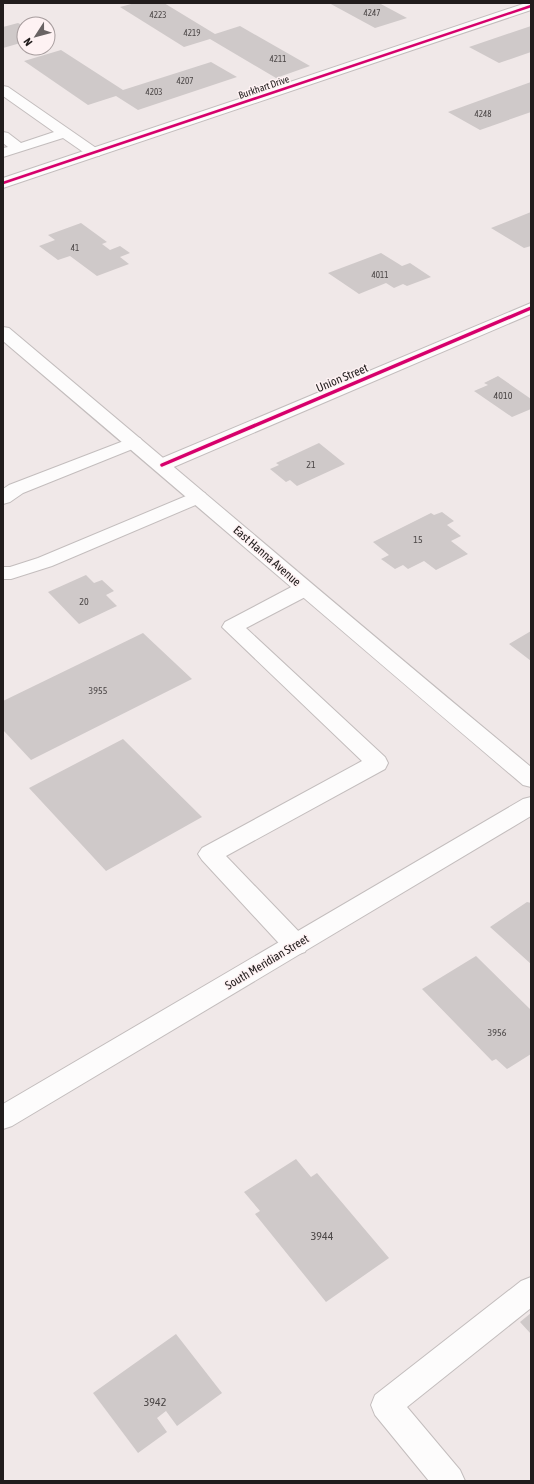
<svg xmlns="http://www.w3.org/2000/svg" width="534" height="1484" font-family="'Asap Condensed',sans-serif">
	<style>
		.building { fill: #cfc9c9 }
		.lines { fill: none; stroke-linecap: round; stroke-linejoin: round }
		.service-casing { stroke: #c3bdbd; stroke-width: 2 }
		.minor-casing { stroke: #c3bdbd; stroke-width: 2 }
		.secondary-casing { stroke: #c3bdbd; stroke-width: 2 }
		.service { fill: #fdfcfc; fill-rule: evenodd }
		.minor { fill: #fdfcfc; fill-rule: evenodd }
		.secondary { fill: #fdfcfc; fill-rule: evenodd }
		.cycleway-far1-casing { stroke: #fef2f3; stroke-width: 4 }
		.cycleway-casing { stroke: #fef2f3; stroke-width: 5.5 }
		.cycleway-far1 { stroke: #d6006c; stroke-width: 2.5 }
		.cycleway { stroke: #d6006c; stroke-width: 3.5 }
		.labels { text-anchor: middle; dominant-baseline: central; stroke-width: 3; stroke-linejoin: round; paint-order: stroke }
		.far-number-label { font-size: 9px; fill: #4c4747 }
		.far-street-label { font-size: 10px; fill: #211c1c; stroke: #fef2f3 }
		.number-label { font-size: 10px; fill: #4c4747 }
		.street-label { font-size: 12px; fill: #211c1c; stroke: #fef2f3 }
		.near-number-label { font-size: 12px; fill: #4c4747 }
	</style>
	<rect width="100%" height="100%" fill="#f0e8e8"/>
	<path class="building" d="M 135,3 L 164,3 L 215,34 L 240,26 L 310,66 L 276,78 L 210,39 L 184,47 L 120,7 Z
		M 329,3 L 379,3 L 407,18 L 375,28 Z
		M 18,23 L 24,26 L 24,42 L 3,48 L 3,27 Z
		M 531,26 L 531,52 L 499,63 L 469,47 Z
		M 61,50 L 123,90 L 211,62 L 237,77 L 138,110 L 116,96 L 88,105 L 24,61 Z
		M 531,82 L 531,112 L 480,130 L 448,112 Z
		M 531,212 L 531,246 L 524,248 L 491,228 Z
		M 81,223 L 107,242 L 102,244 L 110,250 L 120,246 L 130,253 L 120,257 L 129,264 L 97,276 L 70,256 L 58,260 L 39,246 L 55,240 L 48,235 Z
		M 381,253 L 402,266 L 410,263 L 431,277 L 407,286 L 403,284 L 394,288 L 386,283 L 359,294 L 328,273 Z
		M 498,376 L 531,399 L 531,409 L 512,417 L 474,391 L 488,385 L 484,383 Z
		M 319,443 L 345,464 L 297,486 L 290,480 L 286,482 L 270,469 L 279,465 L 276,463 Z
		M 442,512 L 454,521 L 447,525 L 461,536 L 451,541 L 468,554 L 436,570 L 424,561 L 408,569 L 403,565 L 395,569 L 381,559 L 389,555 L 373,542 L 431,513 L 434,515 Z
		M 86,575 L 94,583 L 102,580 L 114,591 L 106,595 L 117,606 L 79,624 L 48,592 Z
		M 531,631 L 531,661 L 509,644 Z
		M 143,633 L 192,679 L 31,760 L 3,730 L 3,701 Z
		M 123,739 L 202,817 L 106,871 L 29,788 Z
		M 527,902 L 531,903 L 531,964 L 490,927 Z
		M 476,956 L 531,1010 L 531,1054 L 507,1069 L 496,1059 L 492,1061 L 422,989 Z
		M 296,1159 L 311,1177 L 317,1173 L 389,1258 L 326,1302 L 255,1214 L 260,1211 L 244,1192 Z
		M 531,1313 L 531,1334 L 520,1322 Z
		M 176,1334 L 222,1393 L 177,1426 L 166,1411 L 157,1418 L 167,1432 L 138,1453 L 93,1393 Z"/>
	<g class="lines">
		<defs>
			<path id="service" d="M 3,86 L 8,87 L 99,150 L 101,153 L 99,156 L 89,156 L 63,138 L 3,157 L 3,148 L 8,147 L 3,143 L 3,132 L 8,133 L 21,143 L 54,132 L 3,96 Z
				M 134,437 L 140,438 L 143,442 L 140,446 L 23,493 L 10,502 L 3,504 L 3,489 L 9,485 Z
				M 198,491 L 205,493 L 207,497 L 205,501 L 52,566 L 11,579 L 3,579 L 3,567 L 10,567 L 38,558 Z
				M 304,582 L 311,584 L 314,589 L 311,594 L 246,628 L 385,757 L 388,763 L 385,769 L 226,856 L 305,938 L 308,945 L 305,952 L 296,955 L 287,952 L 202,860 L 198,854 L 202,848 L 362,761 L 222,627 L 225,622 L 297,584 Z
				M 531,1277 L 531,1308 L 407,1407 L 460,1470 L 465,1481 L 429,1481 L 375,1415 L 371,1405 L 375,1395 L 521,1281 Z"/>
			<path id="minor" d="M 526,3 L 531,3 L 531,10 L 3,188 L 3,178 Z
				M 531,303 L 531,314 L 169,469 L 162,471 L 155,469 L 153,465 L 155,461 Z"/>
			<path id="secondary" d="M 3,327 L 9,328 C 183,474 356,622 531,767 L 531,787 L 523,785 C 349,638 177,488 3,341 Z
				M 531,797 L 531,816 L 12,1126 L 3,1129 L 3,1104 L 523,799 Z"/>
		</defs>
		<use href="#service" class="service-casing"/>
		<use href="#minor" class="minor-casing"/>
		<use href="#secondary" class="secondary-casing"/>
		<use href="#service" class="service"/>
		<use href="#minor" class="minor"/>
		<use href="#secondary" class="secondary"/>
		<defs>
			<path id="cycleway-far1" d="M 3,183 L 531,6"/>
			<path id="cycleway" d="M 162,465 L 531,308"/>
		</defs>
		<use href="#cycleway-far1" class="cycleway-far1-casing"/>
		<use href="#cycleway" class="cycleway-casing"/>
		<use href="#cycleway-far1" class="cycleway-far1"/>
		<use href="#cycleway" class="cycleway"/>
	</g>
	<g class="labels">
		<g class="far-number-label">
			<text x="372" y="13">4247</text>
			<text x="158" y="15">4223</text>
			<text x="192" y="33">4219</text>
			<text x="278" y="59">4211</text>
			<text x="185" y="81">4207</text>
			<text x="154" y="92">4203</text>
			<text x="483" y="114">4248</text>
			<text x="75" y="248">41</text>
			<text x="380" y="275">4011</text>
		</g>
		<g class="far-street-label">
			<text transform="translate(264 87) rotate(-19)">Burkhart Drive</text>
		</g>
		<g class="number-label">
			<text x="503" y="395">4010</text>
			<text x="311" y="464">21</text>
			<text x="418" y="539">15</text>
			<text x="84" y="601">20</text>
			<text x="98" y="690">3955</text>
			<text x="497" y="1032">3956</text>
		</g>
		<g class="street-label">
			<text transform="translate(342 378) rotate(-23)">Union Street</text>
			<text transform="translate(267 556) rotate(41)">East Hanna Avenue</text>
			<text transform="translate(267 962) rotate(-31)">South Meridian Street</text>
		</g>
		<g class="near-number-label">
			<text x="322" y="1236">3944</text>
			<text x="155" y="1402">3942</text>
		</g>
	</g>
	<rect width="534" height="1484" fill="none" stroke="#211c1c" stroke-width="8"/>
	<g transform="translate(36 36) rotate(234)"><circle r="19" fill="#fef2f3" stroke="#a69c9d"/>
	<path d="M0-3L7 15L0 10L-7 15Z" fill="#696363"/>
	<text y="-6" font-size="11" font-weight="bold" text-anchor="middle" fill="#211c1c">N</text>
	</g>
</svg>
